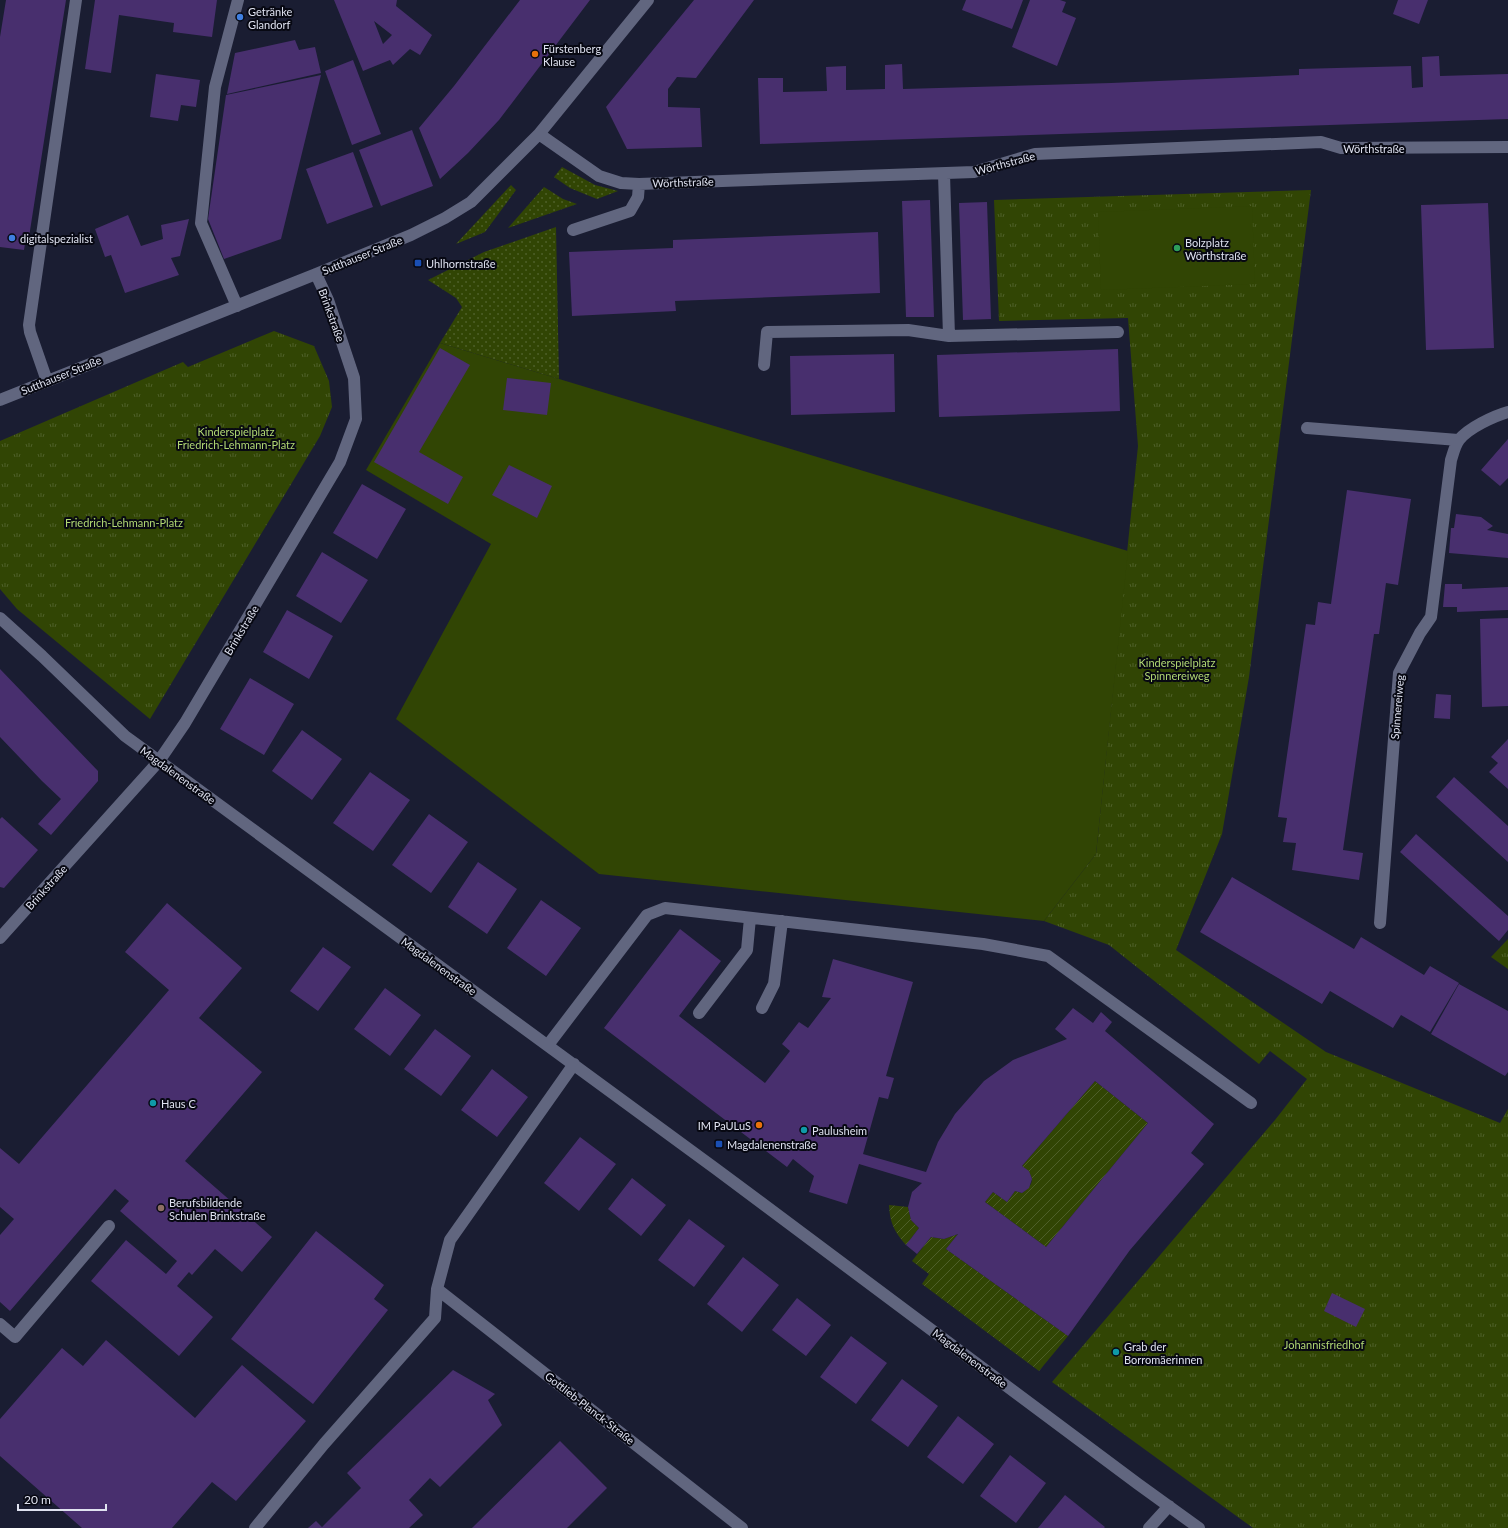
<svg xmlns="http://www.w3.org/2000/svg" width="1508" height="1528" font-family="Lato,sans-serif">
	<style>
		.grass { fill: url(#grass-dots) }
		.park { fill: url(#park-tufts) }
		.garden { fill: url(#garden-furrows) }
		.pitch { fill: #314504 }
		.building { fill: #482f6e; fill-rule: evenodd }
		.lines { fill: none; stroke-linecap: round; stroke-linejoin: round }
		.minor { stroke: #61667f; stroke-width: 12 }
		.shop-dot { fill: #3f7fe0; stroke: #070812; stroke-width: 1.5 }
		.food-dot { fill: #e8710a; stroke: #070812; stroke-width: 1.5 }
		.leisure-dot { fill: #2e9e5b; stroke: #070812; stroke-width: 1.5 }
		.transit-dot { fill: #1a4fb4; stroke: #070812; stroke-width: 1.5 }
		.culture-dot { fill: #0f9aa8; stroke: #070812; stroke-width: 1.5 }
		.education-dot { fill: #8d6e63; stroke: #070812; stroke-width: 1.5 }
		.labels { text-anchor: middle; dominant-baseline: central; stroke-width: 4; stroke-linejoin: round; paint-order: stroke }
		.poi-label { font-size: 11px; fill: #dfe2f0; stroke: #070812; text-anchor: start }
		.street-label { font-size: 11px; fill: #dfe2f0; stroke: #070812 }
		.park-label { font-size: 11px; fill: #b1d873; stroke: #070812 }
	</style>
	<defs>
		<pattern id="grass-dots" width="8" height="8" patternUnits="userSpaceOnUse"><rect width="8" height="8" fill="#314504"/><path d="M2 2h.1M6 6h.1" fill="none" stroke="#4e6029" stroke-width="1.8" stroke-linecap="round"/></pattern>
		<pattern id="park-tufts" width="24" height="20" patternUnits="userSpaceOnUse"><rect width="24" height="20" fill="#314504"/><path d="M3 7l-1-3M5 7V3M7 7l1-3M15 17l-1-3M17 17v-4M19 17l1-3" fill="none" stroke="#4e6029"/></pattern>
		<pattern id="garden-furrows" width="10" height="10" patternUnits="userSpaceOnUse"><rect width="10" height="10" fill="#314504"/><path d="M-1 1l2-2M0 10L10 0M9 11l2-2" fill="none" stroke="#4e6029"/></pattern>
	</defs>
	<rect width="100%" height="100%" fill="#1a1d32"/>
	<path class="grass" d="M 562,167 L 595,185 L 618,191 L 597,199 L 570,188 L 554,177 Z
		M 511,185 L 516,190 L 485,232 L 456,244 Z
		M 544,187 L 563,199 L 577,204 L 508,228 Z
		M 556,227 L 559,379 L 440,343 L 462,307 L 456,298 L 428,280 L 484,252 Z"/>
	<path class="park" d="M 1311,190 L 1249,677 L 1222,834 L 1176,950 L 1326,1052 L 1500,1123 L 1508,1109 L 1508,1528 L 1253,1528 L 1052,1382 L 1275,1120 L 1307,1079 L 1270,1051 L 1259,1064 L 1109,945 L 1044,921 L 1096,854 L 1138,446 L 1128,318 L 999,321 L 994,200 Z
		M 274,331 L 314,346 L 329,381 L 332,407 L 320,436 L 150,719 L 17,609 L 0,589 L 0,441 L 183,362 L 188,367 Z
		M 1508,939 L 1508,969 L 1491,957 Z"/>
	<path class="garden" d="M 1095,1081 L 1148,1123 L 1046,1247 L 985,1202 L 993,1192 L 1007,1202 L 1015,1191 L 1022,1193 C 1036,1184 1034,1175 1022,1166 Z
		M 889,1205 L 908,1207 L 911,1220 L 919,1228 L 906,1245 C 894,1231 890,1223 889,1205 Z
		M 958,1234 L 946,1249 L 1068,1336 L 1039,1371 L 922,1284 L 929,1274 L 912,1261 L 931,1237 L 944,1239 Z"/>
	<path class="pitch" d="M 1252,206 L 1255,284 L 1101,290 L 1098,212 Z
		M 440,343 L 1128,551 L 1096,854 L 1044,921 L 599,874 L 396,719 L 491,544 L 366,470 Z"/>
	<path class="building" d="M 6,0 L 66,0 L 29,237 L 26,237 L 24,250 L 0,247 L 0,37 Z
		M 95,0 L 217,0 L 212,37 L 173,32 L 174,23 L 119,15 L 111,73 L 85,69 Z
		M 334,0 L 397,0 L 396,6 L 432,35 L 420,55 L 410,49 L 393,65 L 390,60 L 363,71 ZM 374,21 L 392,35 L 383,44 Z
		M 520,0 L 590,0 L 499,120 L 468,153 L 440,179 L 419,128 L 454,86 Z
		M 694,0 L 754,0 L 696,78 L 677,77 L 668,89 L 668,107 L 700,108 L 702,147 L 627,149 L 606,107 Z
		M 966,0 L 1023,0 L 1012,29 L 962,10 Z
		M 1030,0 L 1060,0 L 1066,2 L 1062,12 L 1076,18 L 1057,66 L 1012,47 Z
		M 1398,0 L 1428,0 L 1419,24 L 1393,14 Z
		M 295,40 L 299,50 L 315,47 L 321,73 L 227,94 L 235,53 Z
		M 1439,56 L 1440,76 L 1508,74 L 1508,119 L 760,144 L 758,78 L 783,78 L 783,92 L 827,91 L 826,67 L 846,66 L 846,90 L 885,89 L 885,65 L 902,64 L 903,89 L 1111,83 L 1299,75 L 1299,69 L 1411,66 L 1412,88 L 1423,87 L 1422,57 Z
		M 353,60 L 381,134 L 352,145 L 325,71 Z
		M 156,74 L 200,80 L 196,107 L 181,105 L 178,121 L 150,117 Z
		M 321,75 L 281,239 L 224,259 L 208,219 L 226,95 Z
		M 412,130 L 433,186 L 381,206 L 359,150 Z
		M 353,152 L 373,207 L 327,224 L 306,169 Z
		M 930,200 L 934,317 L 906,317 L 902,201 Z
		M 987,202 L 991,319 L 963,320 L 959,203 Z
		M 1488,203 L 1494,348 L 1426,350 L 1421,205 Z
		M 128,215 L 141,246 L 163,239 L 161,225 L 189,219 L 180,256 L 171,258 L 179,275 L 125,293 L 111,255 L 105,257 L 95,229 Z
		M 878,232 L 880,293 L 675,301 L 676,311 L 572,316 L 569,252 L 673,248 L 673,240 Z
		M 440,348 L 470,365 L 419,452 L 463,477 L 448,504 L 374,462 Z
		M 1118,349 L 1120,411 L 939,417 L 937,355 Z
		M 894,354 L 895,412 L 791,415 L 790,356 Z
		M 507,378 L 551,383 L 547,415 L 503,410 Z
		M 1508,439 L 1508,478 L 1500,486 L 1481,470 Z
		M 509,465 L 552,486 L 537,518 L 492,495 Z
		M 362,484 L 406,509 L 377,559 L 333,533 Z
		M 1347,490 L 1411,499 L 1398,585 L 1386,583 L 1379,634 L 1374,634 L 1343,850 L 1363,853 L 1359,880 L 1292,870 L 1296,843 L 1283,842 L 1287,818 L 1278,817 L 1306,624 L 1315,625 L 1318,602 L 1331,604 Z
		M 1456,514 L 1481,517 L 1493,526 L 1487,530 L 1508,534 L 1508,558 L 1449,553 L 1451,528 L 1454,528 Z
		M 322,552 L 368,580 L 341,623 L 296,596 Z
		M 1445,584 L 1462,584 L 1462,589 L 1508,587 L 1508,610 L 1457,612 L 1457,607 L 1443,607 Z
		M 287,610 L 333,636 L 309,679 L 263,652 Z
		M 1508,618 L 1508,706 L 1482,707 L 1480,619 Z
		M 0,669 L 98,771 L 98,781 L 51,835 L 38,824 L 61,799 L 42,781 L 0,737 Z
		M 250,678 L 294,704 L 264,755 L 220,729 Z
		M 1436,694 L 1451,695 L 1450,719 L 1434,718 Z
		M 302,730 L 342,759 L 312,800 L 272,771 Z
		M 1508,739 L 1508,789 L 1489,772 L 1498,763 L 1491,757 Z
		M 370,772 L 410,800 L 373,851 L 333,823 Z
		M 1454,777 L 1508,826 L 1508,862 L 1436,797 Z
		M 429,814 L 468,842 L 431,893 L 392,865 Z
		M 2,817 L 38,850 L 4,888 L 0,887 L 0,819 Z
		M 1416,834 L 1508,916 L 1508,930 L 1499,941 L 1400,852 Z
		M 478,862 L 517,889 L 487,934 L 448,907 Z
		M 1232,877 L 1354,949 L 1361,937 L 1424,975 L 1430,966 L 1459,983 L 1430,1032 L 1401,1015 L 1393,1028 L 1330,991 L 1322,1004 L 1200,932 Z
		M 541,900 L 581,928 L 546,976 L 507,948 Z
		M 167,903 L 242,968 L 199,1018 L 262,1072 L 185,1161 L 272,1237 L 242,1272 L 215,1249 L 192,1275 L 189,1272 L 177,1286 L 213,1317 L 179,1356 L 91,1281 L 126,1240 L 166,1274 L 177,1261 L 120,1211 L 129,1201 L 115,1189 L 10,1311 L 0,1302 L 0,1235 L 14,1219 L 0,1207 L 0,1148 L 19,1164 L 169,990 L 125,952 Z
		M 680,929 L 721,961 L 679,1016 L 765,1083 L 790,1051 L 782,1044 L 799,1022 L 808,1028 L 831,998 L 822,997 L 833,959 L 913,982 L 886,1076 L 894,1078 L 888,1099 L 879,1097 L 863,1154 L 926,1172 L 938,1142 L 955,1114 L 984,1081 L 1013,1060 L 1067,1039 L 1055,1029 L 1073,1008 L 1093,1023 L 1101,1012 L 1112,1022 L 1105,1031 L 1214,1124 L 1191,1153 L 1204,1164 L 1130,1250 L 1068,1336 L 946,1249 L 958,1234 L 944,1239 L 931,1237 L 917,1254 L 906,1245 L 919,1228 L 911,1220 L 908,1207 L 912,1192 L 922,1183 L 859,1164 L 847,1204 L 809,1192 L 814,1176 L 793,1159 L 787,1167 L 604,1028 ZM 1095,1081 L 1148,1123 L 1046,1247 L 985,1202 L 993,1192 L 1007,1202 L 1015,1191 L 1022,1193 L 1029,1188 L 1032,1179 L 1029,1171 L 1022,1166 Z
		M 323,947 L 351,967 L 318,1011 L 290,991 Z
		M 1459,984 L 1508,1011 L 1508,1072 L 1505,1076 L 1431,1034 Z
		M 385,988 L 421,1015 L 390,1056 L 354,1029 Z
		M 435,1029 L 471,1056 L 441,1096 L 404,1069 Z
		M 492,1069 L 528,1097 L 497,1137 L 461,1110 Z
		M 580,1137 L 616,1164 L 579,1211 L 544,1183 Z
		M 632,1178 L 666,1205 L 641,1236 L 608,1209 Z
		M 689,1219 L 725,1246 L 694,1287 L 658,1260 Z
		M 316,1231 L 384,1285 L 374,1299 L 388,1310 L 313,1404 L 231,1339 Z
		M 743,1257 L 779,1285 L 742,1332 L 707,1304 Z
		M 1332,1293 L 1365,1309 L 1356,1327 L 1324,1311 Z
		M 797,1298 L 831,1325 L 806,1356 L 772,1330 Z
		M 851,1336 L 887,1363 L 856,1404 L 820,1377 Z
		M 106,1340 L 195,1418 L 242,1365 L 306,1421 L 236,1501 L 212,1482 L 172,1528 L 82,1528 L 0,1456 L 0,1419 L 62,1348 L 83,1366 Z
		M 453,1370 L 495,1394 L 488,1400 L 502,1425 L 440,1487 L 430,1478 L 409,1500 L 423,1515 L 409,1528 L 308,1528 L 316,1521 L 322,1527 L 361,1488 L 347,1473 Z
		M 902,1379 L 938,1406 L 908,1447 L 871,1420 Z
		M 958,1416 L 994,1444 L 963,1484 L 927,1457 Z
		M 560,1441 L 607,1488 L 567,1528 L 472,1528 Z
		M 1010,1455 L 1046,1483 L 1016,1523 L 980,1496 Z
		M 1065,1495 L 1105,1527 L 1104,1528 L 1038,1528 Z"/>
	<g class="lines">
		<path class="minor" d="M 539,134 L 599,176 L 621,183 L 639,184 L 974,172 L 1035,154 L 1321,142 L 1341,148 L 1508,147
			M 944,174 L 949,336
			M 573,230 L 630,211 L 638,197 L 639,184
			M 237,306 L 201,223 L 215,87 L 238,0
			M 764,365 L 767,332 L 908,330 L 949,336 L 1118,332
			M 47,381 L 30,332 L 29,325 L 76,0
			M 0,400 L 316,274 L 411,235 L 445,218 L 471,202 L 539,134 L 648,0
			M 1307,428 L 1458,440
			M 0,618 L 42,656 L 125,736 L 136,744 L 716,1169 L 1138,1484 L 1199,1528
			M 1380,923 L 1399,673 L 1420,633 L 1431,617 L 1451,460 C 1453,454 1455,445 1459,440 C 1468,428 1494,416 1508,412
			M 0,938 L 159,761 L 185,723 L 340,462 L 356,419 L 354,378 L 328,300 L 316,274
			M 762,1008 L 774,984 L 782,921
			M 699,1013 L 747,950 L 750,918
			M 548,1045 L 647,915 L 665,908 L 983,944 L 1048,956 L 1251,1103
			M 437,1289 L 742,1528
			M 0,1324 L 15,1337 L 109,1226
			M 255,1528 L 324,1444 L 435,1318 L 437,1289 L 450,1240 L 574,1064
			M 1149,1528 L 1169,1506"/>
	</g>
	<g class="shop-dot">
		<circle cx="240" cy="17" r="4"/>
		<circle cx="12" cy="238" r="4"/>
	</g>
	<g class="food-dot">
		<circle cx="535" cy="54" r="4"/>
		<circle cx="759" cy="1125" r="4"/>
	</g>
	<circle class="leisure-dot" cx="1177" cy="248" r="4"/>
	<g class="transit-dot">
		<rect x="414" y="259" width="8" height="8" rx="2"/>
		<rect x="715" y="1140" width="8" height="8" rx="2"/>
	</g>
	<g class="culture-dot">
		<circle cx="153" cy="1103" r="4"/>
		<circle cx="804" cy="1130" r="4"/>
		<circle cx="1116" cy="1352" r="4"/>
	</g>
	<circle class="education-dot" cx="161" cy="1208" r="4"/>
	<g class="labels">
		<g class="poi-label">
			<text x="248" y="11">Getränke<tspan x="248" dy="13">Glandorf</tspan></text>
			<text x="543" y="48">Fürstenberg<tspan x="543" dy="13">Klause</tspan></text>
			<text x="20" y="238">digitalspezialist</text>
			<text x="1185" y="242">Bolzplatz<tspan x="1185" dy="13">Wörthstraße</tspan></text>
			<text x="426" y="263">Uhlhornstraße</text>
			<text x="161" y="1103">Haus C</text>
			<text x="751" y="1125" text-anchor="end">IM PaULuS</text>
			<text x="812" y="1130">Paulusheim</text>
			<text x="727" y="1144">Magdalenenstraße</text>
			<text x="169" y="1202">Berufsbildende<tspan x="169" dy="13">Schulen Brinkstraße</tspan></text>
			<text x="1124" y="1346">Grab der<tspan x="1124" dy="13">Borromäerinnen</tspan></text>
		</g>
		<g class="street-label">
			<text x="1374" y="148">Wörthstraße</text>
			<text transform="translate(1005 163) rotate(-15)">Wörthstraße</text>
			<text transform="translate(683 182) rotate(-2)">Wörthstraße</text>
			<text transform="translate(362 255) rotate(-22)">Sutthauser Straße</text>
			<text transform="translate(332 315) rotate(70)">Brinkstraße</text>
			<text transform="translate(61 375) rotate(-22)">Sutthauser Straße</text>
			<text transform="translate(241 630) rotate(-59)">Brinkstraße</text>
			<text transform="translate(1397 707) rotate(-85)">Spinnereiweg</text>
			<text transform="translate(178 775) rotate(36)">Magdalenenstraße</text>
			<text transform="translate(46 887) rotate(-48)">Brinkstraße</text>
			<text transform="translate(439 966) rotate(36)">Magdalenenstraße</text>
			<text transform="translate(970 1358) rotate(37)">Magdalenenstraße</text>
			<text transform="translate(590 1408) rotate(38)">Gottlieb-Planck-Straße</text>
		</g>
		<g class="park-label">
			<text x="236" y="431">Kinderspielplatz<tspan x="236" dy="13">Friedrich-Lehmann-Platz</tspan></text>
			<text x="124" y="522">Friedrich-Lehmann-Platz</text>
			<text x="1177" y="662">Kinderspielplatz<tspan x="1177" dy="13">Spinnereiweg</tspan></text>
			<text x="1324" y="1344">Johannisfriedhof</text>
		</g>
	</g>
	<path d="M18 1504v6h88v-6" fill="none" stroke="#dfe2f0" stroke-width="2"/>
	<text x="24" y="1504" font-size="12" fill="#dfe2f0" stroke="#070812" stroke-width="3" paint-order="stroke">20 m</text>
</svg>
